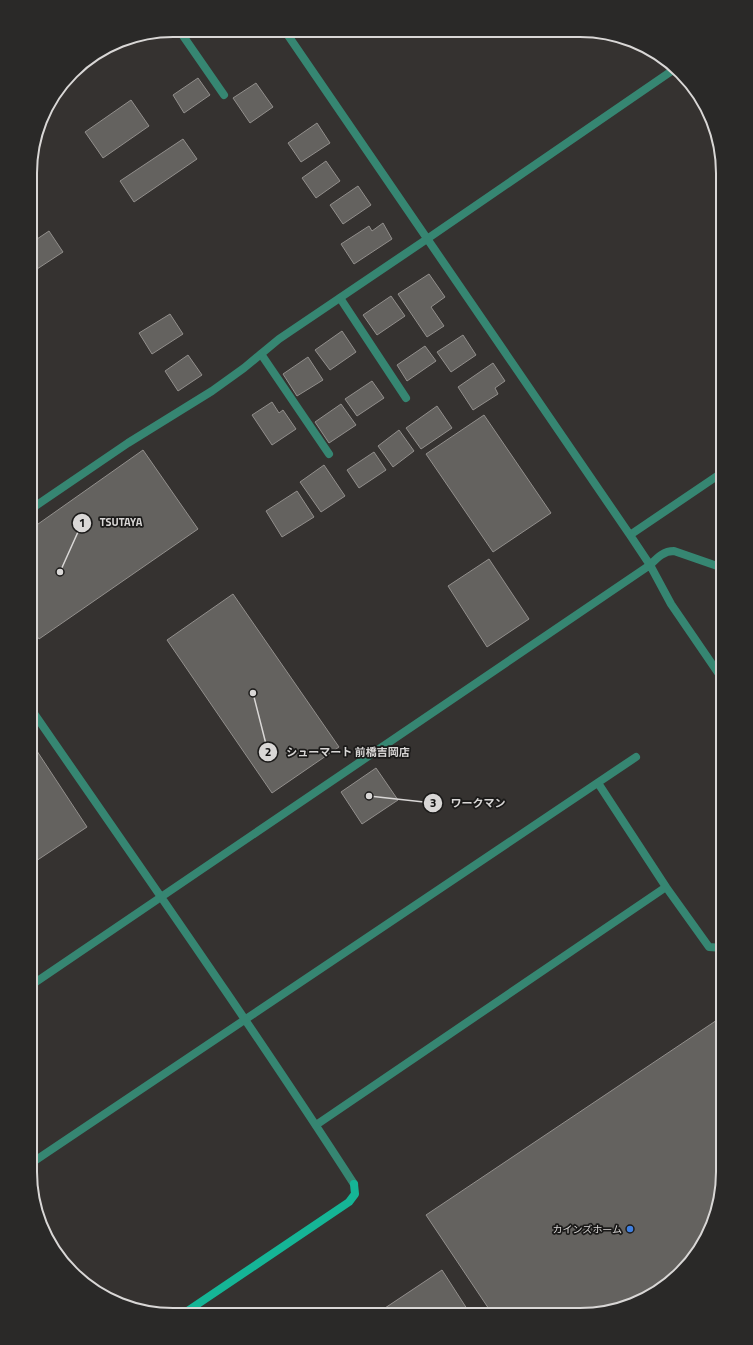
<svg xmlns="http://www.w3.org/2000/svg" width="753" height="1345" font-family="'Titillium Web','Noto Sans JP',sans-serif">
	<style>
		.building { fill: #64625f; stroke: #928f8c }
		.lines { fill: none; stroke-linecap: round; stroke-linejoin: round }
		.lane { stroke: #368672; stroke-width: 8 }
		.street { stroke: #368672; stroke-width: 8 }
		.secondary { stroke: #15b596; stroke-width: 8 }
		.shop-dot { fill: #3f7fe0; stroke: #1b1a19; stroke-width: 1.5 }
		.labels { text-anchor: middle; dominant-baseline: central; stroke-width: 3.5; stroke-linejoin: round; paint-order: stroke }
		.poi-label { font-size: 10px; fill: #d9d7d6; stroke: #1b1a19; text-anchor: end }
		.rim { fill: none; stroke: #d9d7d6; stroke-width: 2 }
		.leader { fill: none; stroke: #d9d7d6; stroke-width: 1.5 }
		.callout-dot { fill: #d9d7d6; stroke: #1b1a19; stroke-width: 1.5 }
		.mark-label { font-size: 12px; text-anchor: middle; font-weight: bold; fill: #111 }
		.callout-label { font-size: 11px; text-anchor: middle; font-weight: bold; fill: #d9d7d6; stroke: #1b1a19; stroke-width: 3.5; stroke-linejoin: round; paint-order: stroke }
	</style>
	<rect width="100%" height="100%" fill="#353230"/>
	<path class="building" d="M 198,78 L 210,95 L 184,113 L 173,95 Z
		M 256,83 L 273,107 L 250,123 L 233,98 Z
		M 131,100 L 149,126 L 103,158 L 85,132 Z
		M 317,123 L 330,143 L 301,162 L 288,143 Z
		M 183,139 L 197,159 L 134,202 L 120,181 Z
		M 326,161 L 340,181 L 316,198 L 302,178 Z
		M 358,186 L 371,205 L 343,224 L 330,205 Z
		M 383,223 L 392,239 L 354,264 L 341,244 L 369,226 L 372,231 Z
		M 49,231 L 63,252 L 31,273 L 31,243 Z
		M 429,274 L 445,297 L 431,307 L 444,326 L 427,337 L 398,294 Z
		M 391,296 L 405,316 L 377,335 L 363,315 Z
		M 170,314 L 183,334 L 152,354 L 139,333 Z
		M 342,331 L 356,352 L 330,370 L 315,350 Z
		M 463,335 L 476,355 L 451,372 L 437,352 Z
		M 425,346 L 436,361 L 407,381 L 397,365 Z
		M 188,355 L 202,375 L 178,391 L 165,371 Z
		M 308,357 L 323,380 L 297,396 L 283,374 Z
		M 493,363 L 505,381 L 495,388 L 498,394 L 473,410 L 458,387 Z
		M 372,381 L 384,398 L 357,416 L 345,399 Z
		M 272,402 L 279,413 L 283,410 L 296,429 L 272,445 L 252,415 Z
		M 341,404 L 356,425 L 329,443 L 315,422 Z
		M 437,406 L 452,428 L 421,449 L 406,428 Z
		M 484,415 L 551,513 L 493,552 L 426,454 Z
		M 399,430 L 414,451 L 393,467 L 378,446 Z
		M 143,450 L 198,529 L 39,639 L 31,627 L 31,529 Z
		M 374,452 L 386,470 L 359,488 L 347,470 Z
		M 324,465 L 345,496 L 321,512 L 300,482 Z
		M 297,491 L 314,517 L 282,537 L 266,511 Z
		M 489,559 L 529,619 L 487,647 L 448,586 Z
		M 233,594 L 339,747 L 272,793 L 167,640 Z
		M 31,742 L 87,827 L 30,865 Z
		M 376,768 L 398,800 L 362,824 L 341,792 Z
		M 723,1016 L 723,1182 L 712,1227 L 693,1259 L 660,1291 L 626,1307 L 580,1315 L 493,1315 L 426,1215 Z
		M 442,1270 L 471,1315 L 376,1314 Z"/>
	<g class="lines">
		<path class="lane" d="M 179,30 L 224,95
			M 427,239 L 676,68
			M 340,298 L 406,398
			M 261,354 L 329,454
			M 598,783 L 666,887
			M 316,1125 L 666,887 L 709,947 L 723,948
			M 30,1164 L 636,757"/>
		<path class="street" d="M 285,31 L 630,535 L 650,565 L 671,604 L 723,680
			M 31,509 L 128,443 L 212,391 L 244,368 L 279,339 L 427,239
			M 630,535 L 723,472
			M 31,709 C 140,867 250,1023 354,1184
			M 30,986 L 650,565 C 657,558 663,551 674,551 L 723,568"/>
		<path class="secondary" d="M 183,1314 L 349,1202 L 355,1194 L 354,1184"/>
	</g>
	<circle class="shop-dot" cx="630" cy="1229" r="4"/>
	<g class="labels">
		<g class="poi-label">
			<text x="622" y="1229">カインズホーム</text>
		</g>
	</g>
	<path d="M0 0H753V1345H0ZM173 37H580A136 136 0 0 1 716 173V1172A136 136 0 0 1 580 1308H173A136 136 0 0 1 37 1172V173A136 136 0 0 1 173 37Z" fill="#2a2928" fill-rule="evenodd"/>
	<path class="rim" d="M173 37H580A136 136 0 0 1 716 173V1172A136 136 0 0 1 580 1308H173A136 136 0 0 1 37 1172V173A136 136 0 0 1 173 37Z"/>
	<path class="leader" d="M60 572L82 523M253 693L268 752M369 796L433 803"/>
	<g class="callout-dot">
		<circle cx="60" cy="572" r="4"/>
		<circle cx="253" cy="693" r="4"/>
		<circle cx="369" cy="796" r="4"/>
		<circle cx="82" cy="523" r="10"/>
		<circle cx="268" cy="752" r="10"/>
		<circle cx="433" cy="803" r="10"/>
	</g>
	<g class="mark-label">
		<text x="82" y="527">1</text>
		<text x="268" y="756">2</text>
		<text x="433" y="807">3</text>
	</g>
	<g class="callout-label">
		<text x="121" y="526">TSUTAYA</text>
		<text x="348" y="756">シューマート 前橋吉岡店</text>
		<text x="478" y="807">ワークマン</text>
	</g>
</svg>
